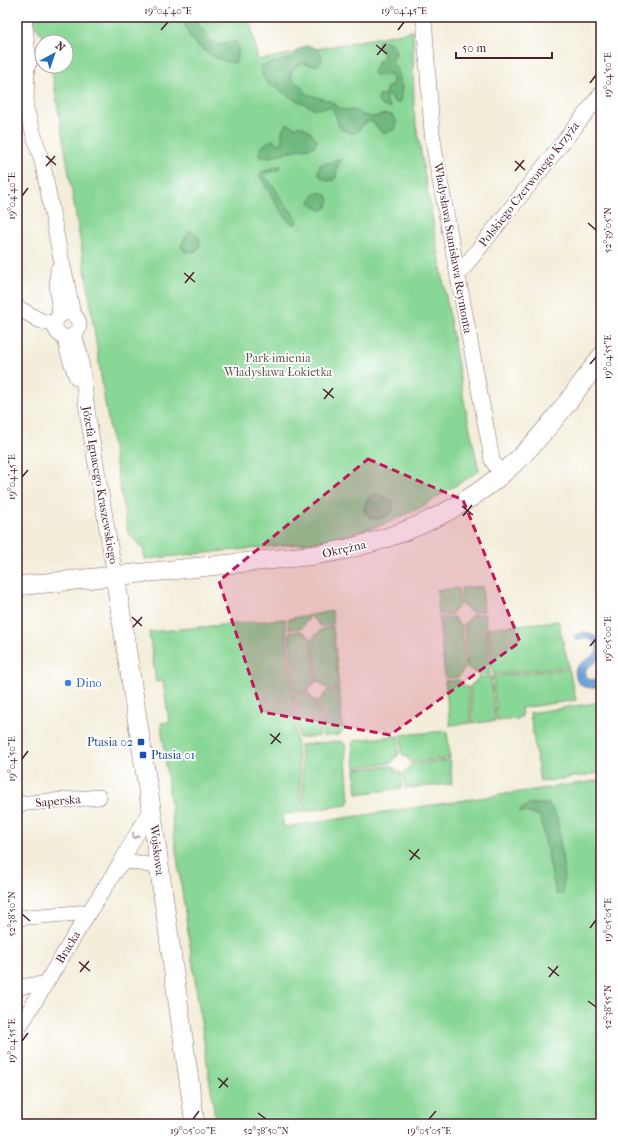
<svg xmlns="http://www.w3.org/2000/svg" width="618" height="1141" font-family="'IM FELL French Canon',serif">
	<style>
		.green { fill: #89d796; stroke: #6a7b60 }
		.forest { fill: #6eb87f; stroke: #5c6c55 }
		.water { fill: #6da2da; stroke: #5c6082 }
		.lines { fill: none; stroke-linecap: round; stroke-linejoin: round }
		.minor-casing { stroke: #856768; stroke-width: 16 }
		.tertiary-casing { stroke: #856768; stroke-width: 20 }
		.minor { stroke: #fff; stroke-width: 15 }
		.tertiary { stroke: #fff; stroke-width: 19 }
		.oneway { stroke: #ae9aa0 }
		.marked { fill: #c2185b; fill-opacity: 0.2; stroke: #c2185b; stroke-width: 3; stroke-dasharray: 8 5; stroke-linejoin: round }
		.ticks { fill: none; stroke: #4a1f2b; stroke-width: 1.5 }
		.shop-dot { fill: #3f7fe0; stroke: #fff; stroke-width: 1.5 }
		.transit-dot { fill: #1a4fb4; stroke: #fff; stroke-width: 1.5 }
		.labels { text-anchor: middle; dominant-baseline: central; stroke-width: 3.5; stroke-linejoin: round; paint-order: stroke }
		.street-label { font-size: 12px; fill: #4a1f2b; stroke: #fff }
		.park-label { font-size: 12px; fill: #5d564b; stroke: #fff }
		.shop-label { font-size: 12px; fill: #366cbe; stroke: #fff; text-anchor: start }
		.transit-label { font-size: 12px; fill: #164399; stroke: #fff; text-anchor: end }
		.neatline { fill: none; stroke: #4a1f2b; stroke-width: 1.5 }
		.ticks-label { font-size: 10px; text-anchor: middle; fill: #4a1f2b }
	</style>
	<rect width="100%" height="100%" fill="#fff"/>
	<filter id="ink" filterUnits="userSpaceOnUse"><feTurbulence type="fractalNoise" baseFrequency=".025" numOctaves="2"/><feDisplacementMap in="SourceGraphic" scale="8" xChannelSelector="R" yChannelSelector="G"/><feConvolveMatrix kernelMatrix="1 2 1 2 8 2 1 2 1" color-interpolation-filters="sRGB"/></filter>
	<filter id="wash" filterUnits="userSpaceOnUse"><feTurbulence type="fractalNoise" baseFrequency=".012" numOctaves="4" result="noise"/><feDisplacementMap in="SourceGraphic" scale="16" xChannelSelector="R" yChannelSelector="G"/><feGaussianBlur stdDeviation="0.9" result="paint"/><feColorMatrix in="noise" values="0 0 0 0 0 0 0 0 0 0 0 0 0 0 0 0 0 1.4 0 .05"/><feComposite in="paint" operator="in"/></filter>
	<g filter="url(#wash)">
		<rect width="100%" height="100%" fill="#f3edd9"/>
		<path class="green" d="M 33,17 L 249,17 L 258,60 L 413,31 L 414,113 L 465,406 L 479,471 L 421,507 L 385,524 L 326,541 L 145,559 L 143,549 L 128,533 L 104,397 L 87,281 L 52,72 L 51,66 L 66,66 L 66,42 L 47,42 L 34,24 Z
			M 482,586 L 484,611 L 472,612 L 468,610 L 468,607 L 465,607 L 462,605 L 461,588 Z
			M 458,588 L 460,605 L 457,608 L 455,609 L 454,611 L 452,614 L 439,615 L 437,590 Z
			M 332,611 L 333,625 L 321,626 L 318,624 L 318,621 L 315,621 L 312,618 L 312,615 Z
			M 485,614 L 490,674 L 478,675 L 474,672 L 474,670 L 471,670 L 468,668 L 464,624 L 467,621 L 469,620 L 469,618 L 472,615 Z
			M 309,615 L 309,618 L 306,622 L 304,622 L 304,625 L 302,628 L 289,629 L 288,619 Z
			M 453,617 L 456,619 L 456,622 L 458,622 L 461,625 L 466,668 L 463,671 L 461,671 L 461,674 L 458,677 L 445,678 L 439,618 Z
			M 285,619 L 303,811 L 282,815 L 284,827 L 601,780 L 601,1124 L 216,1124 L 175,843 L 161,723 L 169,722 L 163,681 L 156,682 L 149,632 Z
			M 558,621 L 569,667 L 493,674 L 488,628 Z
			M 333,627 L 339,688 L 327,689 L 324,686 L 323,684 L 321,684 L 320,682 L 317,682 L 313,638 L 316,634 L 319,634 L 319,632 L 321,629 Z
			M 302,631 L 305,633 L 305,635 L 308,635 L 311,638 L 315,682 L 313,685 L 310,685 L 310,688 L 308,691 L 294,692 L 289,632 Z
			M 569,669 L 576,700 L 521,708 L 522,716 L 517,719 L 497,721 L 493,676 Z
			M 491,676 L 495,721 L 473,723 L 470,687 L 472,684 L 475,683 L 475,681 L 478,678 Z
			M 458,680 L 462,682 L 462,685 L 468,687 L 471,723 L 450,725 L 445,681 Z
			M 339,690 L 343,731 L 339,735 L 323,736 L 319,701 L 322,697 L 324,697 L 324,694 L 327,691 Z
			M 308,693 L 311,696 L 311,699 L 317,701 L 320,736 L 299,738 L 294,694 Z
			M 601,702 L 601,773 L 540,782 L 530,713 Z
			M 447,731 L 450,758 L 411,762 L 408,759 L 407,756 L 405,757 L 402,754 L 400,735 Z
			M 398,736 L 399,754 L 398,754 L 397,757 L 394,757 L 394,760 L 392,763 L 355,767 L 352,743 L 355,740 Z
			M 341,741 L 345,744 L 349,801 L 346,805 L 305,811 L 300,745 Z
			M 450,760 L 452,784 L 405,788 L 403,773 L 406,770 L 409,770 L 409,767 L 411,764 Z
			M 392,766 L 395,768 L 395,771 L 398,771 L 401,773 L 402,788 L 357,794 L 355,769 Z"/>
		<path class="forest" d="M 182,17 L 196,17 L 196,21 C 203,28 210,48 224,44 C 227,43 229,42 233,41 L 237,44 C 239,50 239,57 235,63 C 219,62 197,49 189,35 C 186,29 185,23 182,17 Z
			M 379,40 C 389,41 395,43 396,54 L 392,59 L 393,65 L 398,70 L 400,82 L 402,87 L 400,101 L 397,103 L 392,100 L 392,97 L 389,95 L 386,97 L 386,100 L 391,108 C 385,108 382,106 378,102 L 379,96 L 386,93 L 386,88 L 392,85 L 393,80 L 390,74 C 384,73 381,76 376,76 L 373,73 L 378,61 L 383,59 L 384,55 L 378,45 Z
			M 306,46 C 311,46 314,47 318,50 C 322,53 324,60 319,64 C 314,68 306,62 300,64 C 296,65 293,69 291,73 L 291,78 L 301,86 L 307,94 L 330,101 L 341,109 L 357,111 L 362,115 L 373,117 L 386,114 L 392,115 L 396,120 L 396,128 C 378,140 382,127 370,121 C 361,122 360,135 350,133 C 333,129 340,117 331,107 L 315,109 L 292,98 L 266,82 L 260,70 L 261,66 L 295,57 L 297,50 Z
			M 286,124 L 289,124 L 296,128 L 298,125 C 306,127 314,134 317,141 L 315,146 C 307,149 299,149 290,151 C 278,154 271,159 259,157 C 258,149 265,142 273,140 L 280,145 L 282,144 L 282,131 Z
			M 336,159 L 340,161 L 337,167 L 336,178 C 329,184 322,180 318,173 L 320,165 L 325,163 L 329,163 Z
			M 280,165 L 281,167 C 277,172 270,170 265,175 L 265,177 L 275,188 L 280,198 L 294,215 L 297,221 L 296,224 L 292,224 L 288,221 L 271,196 L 259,175 L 260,173 Z
			M 320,192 L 327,195 L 329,201 L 326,208 L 321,210 L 310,204 C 311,197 313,194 320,192 Z
			M 189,231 L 193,232 L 199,237 L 200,245 L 197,251 L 186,252 L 183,250 L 181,245 Z
			M 375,494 L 386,497 L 393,501 L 393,510 C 384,520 371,524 364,510 C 365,503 368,496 375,494 Z
			M 529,804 L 549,804 L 557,817 L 564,872 L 563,894 L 556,894 L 540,816 L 519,811 Z"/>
		<path class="water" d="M 583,632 C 594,633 601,638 601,649 C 601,653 601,655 599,658 C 595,665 586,665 585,673 L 587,678 L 591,680 L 601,678 L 601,686 C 591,689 578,689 576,676 C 575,673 575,669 577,667 C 583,659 608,654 592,640 L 584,638 L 576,641 L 574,636 Z"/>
	</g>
	<g filter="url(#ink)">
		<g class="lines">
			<defs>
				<path id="minor" d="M 24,17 L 29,63
					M 424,17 L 432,132 L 436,159 L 490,448 L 492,460 L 501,475
					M 599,17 L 601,18
					M 27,53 L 26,109 L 43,165 L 60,254 L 67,283 L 72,310 L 74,315
					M 58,269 L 57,285 L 60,316
					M 458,275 L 601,94
					M 17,307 L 39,320 L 55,325
					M55 325a12 12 0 1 1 24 0a12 12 0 1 1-24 0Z
					M 74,335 L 80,354 L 88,417 L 115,576
					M 65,337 L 68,353 L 77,378
					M 17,804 L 99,797
					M 120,864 L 151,808
					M 17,918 L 89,912
					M 17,987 L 45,984
					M 17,1031 L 89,912 L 120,864 L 128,861 L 159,867"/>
				<path id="tertiary" d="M 115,576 L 151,808 L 195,1124
					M 17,586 L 316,555 C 383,544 448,519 501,475 C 540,442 571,398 601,357"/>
			</defs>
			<use href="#minor" class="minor-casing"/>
			<use href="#tertiary" class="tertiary-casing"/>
			<use href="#minor" class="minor"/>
			<use href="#tertiary" class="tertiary"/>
		</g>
		<defs><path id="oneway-chevron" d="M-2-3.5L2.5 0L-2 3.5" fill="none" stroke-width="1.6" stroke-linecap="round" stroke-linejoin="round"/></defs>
		<use class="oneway" href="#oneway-chevron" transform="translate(135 836) rotate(120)"/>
	</g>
	<path class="marked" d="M 368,459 L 463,500 L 520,642 L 390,735 L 262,712 L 219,581 Z"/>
	<path class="ticks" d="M 161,30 L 168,22M 398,30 L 404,22M 376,45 L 387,54M 377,55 L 386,44M 590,83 L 596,75M 46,156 L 56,165M 515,161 L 525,170M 46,166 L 55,156M 515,171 L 524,160M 22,196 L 28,188M 588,223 L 596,230M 184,273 L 195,282M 185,283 L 194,272M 590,364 L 596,357M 323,389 L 334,398M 324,399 L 333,388M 22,477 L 28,470M 462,506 L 473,515M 463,516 L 472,505M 132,617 L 142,626M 133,627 L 142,617M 590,646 L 596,639M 270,734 L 281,743M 271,744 L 280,733M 22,759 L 28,751M 409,850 L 420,859M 410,860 L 419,849M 22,914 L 30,921M 590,928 L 596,920M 79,962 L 90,971M 548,967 L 559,976M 80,972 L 89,961M 549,977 L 558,966M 588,1001 L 596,1007M 22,1041 L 28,1033M 218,1078 L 228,1087M 219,1088 L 228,1078M 258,1113 L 266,1119M 193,1119 L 199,1111M 429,1119 L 436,1111"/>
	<circle class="shop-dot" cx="68" cy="683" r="4"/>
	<g class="transit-dot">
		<rect x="137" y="738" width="8" height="8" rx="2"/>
		<rect x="139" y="751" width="8" height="8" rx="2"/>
	</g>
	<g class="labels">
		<g class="street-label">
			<text transform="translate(529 184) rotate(-52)">Polskiego Czerwonego Krzyża</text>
			<text transform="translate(453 248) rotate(80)">Władysława Stanisława Reymonta</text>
			<text transform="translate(100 485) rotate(80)">Józefa Ignacego Kraszewskiego</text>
			<text transform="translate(344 549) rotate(-13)">Okrężna</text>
			<text transform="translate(58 801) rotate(-5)">Saperska</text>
			<text transform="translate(157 850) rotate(83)">Wojskowa</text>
			<text transform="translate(68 947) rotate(-59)">Bracka</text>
		</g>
		<g class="park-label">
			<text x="278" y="358">Park imienia<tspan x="278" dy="14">Władysława Łokietka</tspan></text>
		</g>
		<g class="shop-label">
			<text x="76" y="683">Dino</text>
		</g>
		<g class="transit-label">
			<text x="133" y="742">Ptasia 02</text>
			<text x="151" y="755" text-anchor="start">Ptasia 01</text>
		</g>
	</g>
	<rect width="618" height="1141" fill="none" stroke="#fff" stroke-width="44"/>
	<g transform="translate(54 54) rotate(40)"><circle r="19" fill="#ffffff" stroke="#b7a5aa"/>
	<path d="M0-3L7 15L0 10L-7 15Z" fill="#1f6fb2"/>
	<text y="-6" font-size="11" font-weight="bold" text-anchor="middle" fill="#4a1f2b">N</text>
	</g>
	<path d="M456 52v6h96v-6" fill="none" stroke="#4a1f2b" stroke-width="2"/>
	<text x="462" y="52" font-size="12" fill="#4a1f2b" stroke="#ffffff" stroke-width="3" paint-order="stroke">50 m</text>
	<rect x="22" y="22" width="574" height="1097" class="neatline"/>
	<g class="ticks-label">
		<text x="168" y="14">19°04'40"E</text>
		<text x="404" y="14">19°04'45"E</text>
		<text transform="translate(607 75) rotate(-90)" y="4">19°04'50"E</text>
		<text transform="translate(11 196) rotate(-90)" y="4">19°04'40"E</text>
		<text transform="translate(607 230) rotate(-90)" y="4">52°39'05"N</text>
		<text transform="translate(607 357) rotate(-90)" y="4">19°04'55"E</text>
		<text transform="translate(11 477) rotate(-90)" y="4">19°04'45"E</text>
		<text transform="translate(607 639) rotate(-90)" y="4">19°05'00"E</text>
		<text transform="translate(11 759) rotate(-90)" y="4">19°04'50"E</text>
		<text transform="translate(11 914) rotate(-90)" y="4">52°38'50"N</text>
		<text transform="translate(607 920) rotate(-90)" y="4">19°05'05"E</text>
		<text transform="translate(607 1007) rotate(-90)" y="4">52°38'55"N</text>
		<text transform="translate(11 1041) rotate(-90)" y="4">19°04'55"E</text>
		<text x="193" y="1134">19°05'00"E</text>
		<text x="266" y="1134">52°38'50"N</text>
		<text x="429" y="1134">19°05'05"E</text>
	</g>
</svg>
